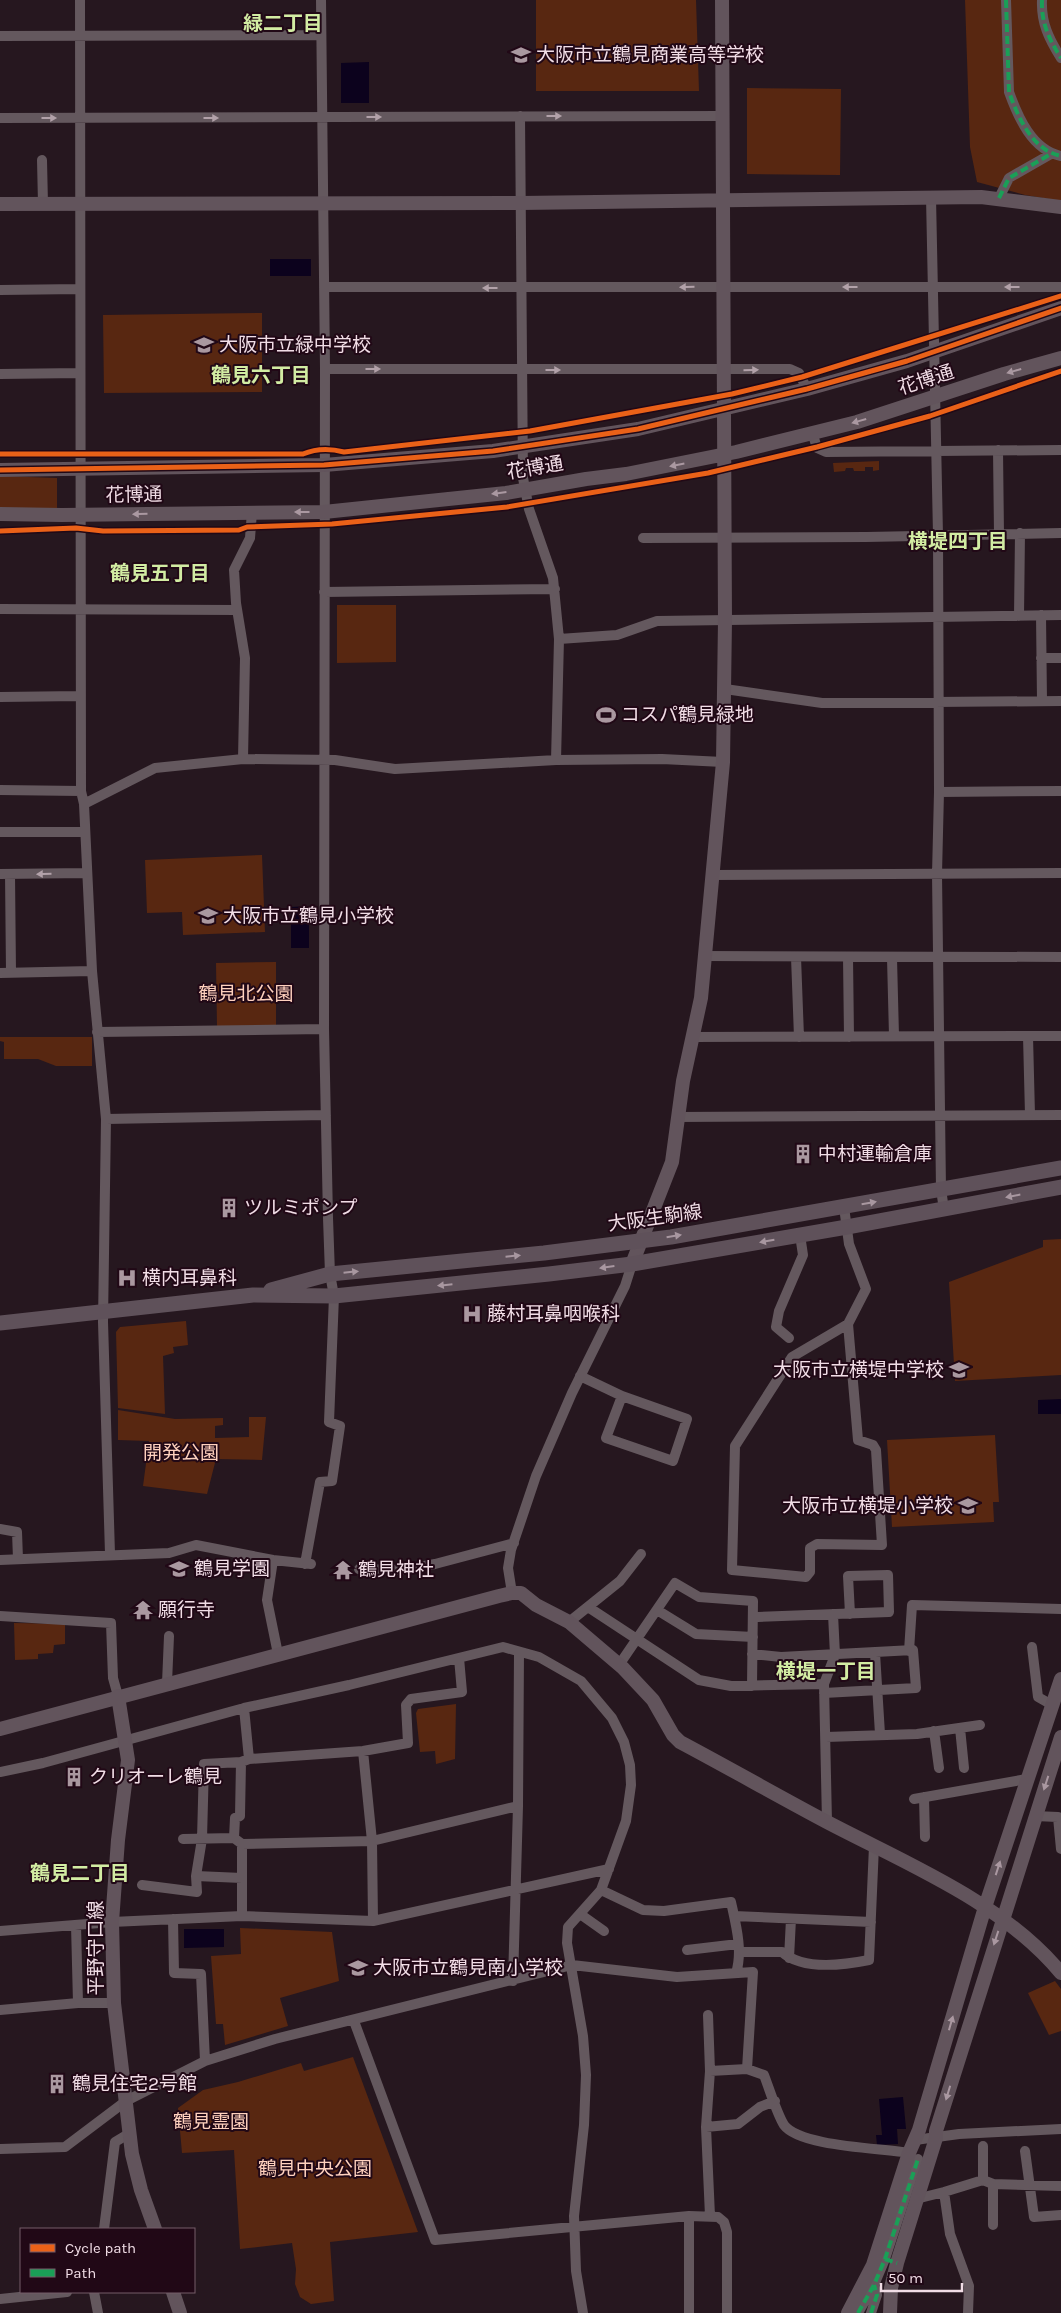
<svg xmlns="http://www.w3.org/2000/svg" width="1061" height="2313" font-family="Karla,'Noto Sans JP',sans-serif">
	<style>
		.green { fill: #582711 }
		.water { fill: #0c021d }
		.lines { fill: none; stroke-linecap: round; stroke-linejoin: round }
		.street { stroke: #64585e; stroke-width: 10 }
		.secondary { stroke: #62545c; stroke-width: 14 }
		.primary { stroke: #5f515a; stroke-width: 15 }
		.quiet { stroke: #1a9f57; stroke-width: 4; stroke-dasharray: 8 4; stroke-linecap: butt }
		.cycleway-casing { stroke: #210816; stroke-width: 8 }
		.cycleway { stroke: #ea6118; stroke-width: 5 }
		.oneway { fill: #b2a1a9 }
		.oneway2 { fill: #aa98a1 }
		.oneway3 { fill: #a897a0 }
		.labels { text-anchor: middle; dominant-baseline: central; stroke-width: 4; stroke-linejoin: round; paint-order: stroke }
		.poi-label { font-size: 19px; fill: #f1dde6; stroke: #210816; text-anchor: start }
		.street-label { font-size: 19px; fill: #f1dde6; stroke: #210816 }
		.park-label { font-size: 19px; fill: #ffd1be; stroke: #210816 }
		.neighbourhood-label { font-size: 20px; font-weight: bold; fill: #d2eca3; stroke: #210816 }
	</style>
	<rect width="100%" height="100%" fill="#26171f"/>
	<path class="green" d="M 536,0 L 696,0 L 699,91 L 536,91 Z
		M 965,0 L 1061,0 L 1061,201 L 1025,195 L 977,182 L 970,147 Z
		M 747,88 L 841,89 L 840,175 L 747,174 Z
		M 262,313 L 262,392 L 104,393 L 103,315 Z
		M 879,461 L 879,470 L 873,471 L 873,467 L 865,467 L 865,471 L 854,471 L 853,468 L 846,468 L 845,471 L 834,472 L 833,463 Z
		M 0,476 L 57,478 L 57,508 L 0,508 Z
		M 337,605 L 396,605 L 396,662 L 337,663 Z
		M 262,855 L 265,932 L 183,935 L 182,912 L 147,913 L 145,860 Z
		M 276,962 L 276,1026 L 217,1027 L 216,963 Z
		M 0,1037 L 92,1037 L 92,1066 L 56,1066 L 38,1059 L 4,1059 L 4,1042 L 0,1041 Z
		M 1061,1239 L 1061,1375 L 955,1381 L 949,1282 L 1043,1247 L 1043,1240 Z
		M 186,1321 L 188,1345 L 173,1347 L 174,1353 L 163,1356 L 165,1414 L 118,1408 L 116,1332 L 120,1327 Z
		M 118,1410 L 175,1419 L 223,1418 L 223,1425 L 215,1426 L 215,1438 L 249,1437 L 249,1417 L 266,1417 L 262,1460 L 216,1459 L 207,1494 L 143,1486 L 149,1441 L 118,1440 Z
		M 995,1435 L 999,1502 L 993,1502 L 994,1522 L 892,1527 L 887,1440 Z
		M 14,1623 L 65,1624 L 65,1644 L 54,1645 L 53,1653 L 38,1654 L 38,1659 L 15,1660 Z
		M 456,1704 L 455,1759 L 436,1764 L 435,1751 L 420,1752 L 416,1713 L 418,1709 Z
		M 240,1928 L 332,1932 L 339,1981 L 280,1998 L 288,2026 L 225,2045 L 223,2024 L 216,2024 L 211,1956 L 241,1954 Z
		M 1055,1981 L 1061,1989 L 1061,2031 L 1049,2035 L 1028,1993 Z
		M 353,2057 L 418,2232 L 330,2242 L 334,2301 L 311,2304 L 300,2297 L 295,2284 L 296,2269 L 292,2243 L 240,2249 L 234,2150 L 182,2153 L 178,2108 L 203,2090 L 238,2082 L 301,2063 L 304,2071 Z"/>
	<path class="water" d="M 369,62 L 369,103 L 341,103 L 341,63 Z
		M 270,259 L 311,259 L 311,276 L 270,276 Z
		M 309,906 L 309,948 L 291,948 L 291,907 Z
		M 1061,1399 L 1061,1414 L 1038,1414 L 1038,1400 Z
		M 184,1929 L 224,1929 L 224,1947 L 184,1948 Z
		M 903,2097 L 906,2129 L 897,2129 L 898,2144 L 877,2145 L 876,2135 L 882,2135 L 879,2099 Z"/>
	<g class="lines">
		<path class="street" d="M 80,0 L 81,791 L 84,804 L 92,971 L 106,1119 L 103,1322 L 110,1554
			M 1006,0 L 1009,92 C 1018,117 1032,150 1061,156
			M 1042,0 C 1041,23 1049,39 1061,58
			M 0,36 L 321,35
			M 520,116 L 523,478 L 529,509 L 553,578 L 559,639 L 556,760
			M 0,118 L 723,116
			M 42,160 L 43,204
			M 931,197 L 938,535 L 939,792 L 937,874 L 941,1189 L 944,1210
			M 999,198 L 1009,178 L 1051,154
			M 324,287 L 1061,287
			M 0,290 L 80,289
			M 325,369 L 790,369 L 799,373 L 807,389
			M 0,374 L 80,373
			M 812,432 L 817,448 L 826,452 L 1061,450
			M 998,450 L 999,534
			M 643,538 L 866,537 L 1061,533
			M 324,592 L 555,589
			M 0,609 L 237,610
			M 1041,615 L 1042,701
			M 1019,616 L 1020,533
			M 559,639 L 617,635 L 657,621 L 1061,615
			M 1041,658 L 1061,658
			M 725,689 L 822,703 L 1061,701
			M 0,697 L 80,696
			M 243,759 L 245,658 L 236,603 L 234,570 L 250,538 L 252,512
			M 0,790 L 81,791
			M 939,792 L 1061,791
			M 84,804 L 155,768 L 243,759 L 335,760 L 395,769 L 556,760 L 662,759 L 723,762
			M 0,832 L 85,832
			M 0,874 L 87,873
			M 10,874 L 11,973
			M 712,875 L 1061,873
			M 704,956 L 1061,957
			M 796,957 L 799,1037
			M 848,957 L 849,1037
			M 892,958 L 894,1036
			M 0,973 L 92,971
			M 97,1032 L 324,1029
			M 1028,1036 L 1030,1115
			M 693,1037 L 1061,1036
			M 677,1117 L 1061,1115
			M 106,1119 L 326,1115
			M 844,1207 L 849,1244 L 866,1289 L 848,1324 L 858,1440 L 873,1445 L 876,1450 L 882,1545 L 817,1544 L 810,1548 L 810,1572 L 806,1577 L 732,1570 L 735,1446 L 792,1357 L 848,1324
			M 789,1338 L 776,1327 L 779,1311 L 803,1255 L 800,1235
			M 580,1376 L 622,1396 L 687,1419 L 673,1461 L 606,1438 L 622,1396
			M 0,1529 L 17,1532 L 18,1559
			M 0,1560 L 169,1553 L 196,1545 L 273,1560 L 311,1564
			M 273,1560 L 267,1600 L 278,1654
			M 305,1564 L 320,1482 L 332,1481 L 340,1426 L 329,1422 L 334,1296 L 330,1274 L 328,1218 L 324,1029 L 325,369 L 321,0
			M 359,1569 L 403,1570 L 435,1564 L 514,1543
			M 512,1593 L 508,1568 L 511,1550 L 536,1476 L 572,1393 L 625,1286 L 632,1264
			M 588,1607 L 699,1680 L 731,1686 L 824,1684
			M 657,1610 L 696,1634 L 753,1637
			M 0,1616 L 111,1623 L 113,1678 L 118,1696
			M 753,1617 L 758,1617 L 889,1612 L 888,1575 L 848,1576 L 850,1614
			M 569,1622 L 620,1581 L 641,1554
			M 1032,1647 L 1038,1697 L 1052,1705
			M 909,1651 L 912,1605 L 1061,1609
			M 875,1653 L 880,1734
			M 752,1654 L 781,1657 L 913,1650 L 916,1688 L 824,1693
			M 619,1665 L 675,1583 L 699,1597 L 753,1601 L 752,1686
			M 167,1683 L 169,1636
			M 244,1708 L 249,1759
			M 960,1728 L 964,1768
			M 934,1731 L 939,1768
			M 826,1737 L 917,1734 L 980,1725
			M 363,1751 L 372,1841 L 373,1921
			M 0,1772 L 43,1763 L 244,1708 L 349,1685 L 503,1647 L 539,1657 L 581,1681 L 612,1718 L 624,1742 L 630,1765 L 631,1785 L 626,1821 L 601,1890 L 568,1927 L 567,1943 L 583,2036 L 586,2075 L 584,2125 L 574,2216 L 576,2271 L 583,2313
			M 924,1797 L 925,1837
			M 914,1799 L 1027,1779
			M 1035,1816 L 1058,1817 L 1061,1849
			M 827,1822 L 824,1684 L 835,1655 L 833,1614
			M 183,1839 L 234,1838
			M 242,1844 L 372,1841 L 518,1806 L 519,1652
			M 196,1876 L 242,1878
			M 142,1885 L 197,1892 L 196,1876 L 202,1839 L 204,1764 L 241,1762
			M 601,1890 L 643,1910 L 664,1911 L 731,1902 C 736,1925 743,1951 736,1973
			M 580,1914 L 604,1931
			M 242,1916 L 242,1844 L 234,1838 L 235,1818 L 240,1816 L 241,1762 L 249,1759 L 363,1751 L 408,1743 L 406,1705 L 411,1699 L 462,1692 L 459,1658
			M 734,1916 L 871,1922
			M 173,1919 L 174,1973 L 201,1974 L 205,2061
			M 76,1925 L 78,2003
			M 0,1931 L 112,1922 L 242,1916 L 373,1921 L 609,1869
			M 687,1950 L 738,1944
			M 739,1952 L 782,1952 C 803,1971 844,1965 869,1960 L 874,1846
			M 789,1958 L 791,1919
			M 513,1981 L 518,1806
			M 0,2010 L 78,2003 L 114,2003
			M 708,2015 L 710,2071 L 706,2127 L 710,2216
			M 354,2021 L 435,2240 L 689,2216 L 718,2217 L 724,2222 L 727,2232 L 727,2313
			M 710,2071 L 747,2069
			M 706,2127 L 738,2124 L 760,2107 L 775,2101
			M 915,2140 L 959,2134 L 1061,2129
			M 983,2146 L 983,2180 L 993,2184 L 993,2225
			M 0,2149 L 65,2147 L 126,2101 L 205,2061 L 275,2039 L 572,1965 L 677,1977 L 753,1972 L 747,2069 L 764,2075 C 769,2088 777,2114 784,2125 C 800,2147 883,2148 909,2153
			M 1025,2151 L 1034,2217 L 1061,2215
			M 993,2184 L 1061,2186
			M 944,2192 L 950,2234 L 969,2286 L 968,2313
			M 916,2199 L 944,2192 L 983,2180
			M 104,2229 L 115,2142 L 130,2133
			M 94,2292 L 98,2313
			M 0,2299 L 67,2292
			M 689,2313 L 689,2216
			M 858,2313 L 874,2285 L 885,2259 L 918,2159
			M 871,2313 L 877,2295 L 874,2285"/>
		<path class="secondary" d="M 0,204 L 521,203 L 981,197 L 1061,207
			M 0,470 L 324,465 L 493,451 L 638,429 L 807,389 L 907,361 L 1061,308
			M 0,514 L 62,515 L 324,512 L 506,493 L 586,479 L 626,474 L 736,452 L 857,422 L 1004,374 L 1061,358
			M 632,1264 L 672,1162 L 683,1081 L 701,998 L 723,762 L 725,620 L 722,0
			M 118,1696 L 128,1760 L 118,1840 L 112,1922 L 114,2003 L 132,2154 L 141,2190 L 155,2229
			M 0,1729 L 499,1596 L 512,1593 L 521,1593 L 536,1605 L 569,1622 L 623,1668 L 653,1700 L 673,1735 L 680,1742 C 729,1768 778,1796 827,1822 C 907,1864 1002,1902 1061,1973
			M 173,2292 L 180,2313
			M 848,2313 L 873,2265 L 909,2153 L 919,2130 L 985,1907 L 1061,1679
			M 890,2313 L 891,2288 L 897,2263 L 936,2138 L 936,2131 L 1061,1737"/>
		<path class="primary" d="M 271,1290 L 330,1274 L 544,1253 L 671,1237 L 1061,1168
			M 0,1323 L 253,1295 L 334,1296 L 549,1274 L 632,1264 L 847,1227 L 1061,1187"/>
		<path class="quiet" d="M 1006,0 L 1009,92 C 1018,117 1032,150 1061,156
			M 1042,0 C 1041,23 1049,39 1061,58
			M 999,198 L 1009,178 L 1051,154
			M 885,2259 L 897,2263
			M 858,2313 L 874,2285 L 885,2259 L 918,2159
			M 871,2313 L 877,2295 L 874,2285"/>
		<defs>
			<path id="cycleway" d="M 0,454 L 303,454 C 317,448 329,448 344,452 L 530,431 L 732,394 L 802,377 L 1061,296
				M 0,470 L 324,465 L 493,451 L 638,429 L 807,389 L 907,361 L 1061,308
				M 0,531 L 76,528 L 103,531 L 239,530 L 247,527 L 332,524 L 507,507 L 708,473 L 817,447 L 930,416 L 1061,371"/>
		</defs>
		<use href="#cycleway" class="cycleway-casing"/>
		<use href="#cycleway" class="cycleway"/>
	</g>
	<defs><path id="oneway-solid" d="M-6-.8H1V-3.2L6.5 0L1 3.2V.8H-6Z" transform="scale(1.25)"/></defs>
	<g class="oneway">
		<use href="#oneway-solid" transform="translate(554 116)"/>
		<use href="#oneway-solid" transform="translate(374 117)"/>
		<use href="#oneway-solid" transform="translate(49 118)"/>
		<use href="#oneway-solid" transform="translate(211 118)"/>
		<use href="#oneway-solid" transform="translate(687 287) rotate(179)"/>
		<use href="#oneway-solid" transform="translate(850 287) rotate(180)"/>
		<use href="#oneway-solid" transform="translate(1012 287) rotate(180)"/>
		<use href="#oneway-solid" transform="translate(490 288) rotate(-180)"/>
		<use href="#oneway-solid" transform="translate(373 369)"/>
		<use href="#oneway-solid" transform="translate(553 370)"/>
		<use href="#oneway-solid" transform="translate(751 370) rotate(-1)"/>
		<use href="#oneway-solid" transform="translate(44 874) rotate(179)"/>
	</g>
	<g class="oneway2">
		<use href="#oneway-solid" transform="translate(1014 371) rotate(164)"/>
		<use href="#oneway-solid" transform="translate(859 421) rotate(164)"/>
		<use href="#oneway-solid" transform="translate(677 465) rotate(169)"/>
		<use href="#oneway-solid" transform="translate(499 493) rotate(173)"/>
		<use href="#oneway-solid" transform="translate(302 512) rotate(180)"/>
		<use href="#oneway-solid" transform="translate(140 514) rotate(179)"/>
		<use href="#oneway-solid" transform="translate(1046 1783) rotate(108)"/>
		<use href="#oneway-solid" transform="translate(998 1868) rotate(-72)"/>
		<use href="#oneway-solid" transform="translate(996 1938) rotate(108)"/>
		<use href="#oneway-solid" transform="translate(951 2023) rotate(-74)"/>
		<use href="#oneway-solid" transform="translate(948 2093) rotate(107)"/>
	</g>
	<g class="oneway3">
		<use href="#oneway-solid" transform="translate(1013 1196) rotate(169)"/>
		<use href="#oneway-solid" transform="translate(869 1203) rotate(-10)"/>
		<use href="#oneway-solid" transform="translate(674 1236) rotate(-9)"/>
		<use href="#oneway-solid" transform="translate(767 1241) rotate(170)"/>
		<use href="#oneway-solid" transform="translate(513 1256) rotate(-6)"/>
		<use href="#oneway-solid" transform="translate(607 1267) rotate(172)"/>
		<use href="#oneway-solid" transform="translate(351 1272) rotate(-6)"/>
		<use href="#oneway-solid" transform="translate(445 1285) rotate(174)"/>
	</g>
	<defs>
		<symbol id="school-bare" viewBox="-9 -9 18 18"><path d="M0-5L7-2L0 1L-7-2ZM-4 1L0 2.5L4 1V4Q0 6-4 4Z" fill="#aa98a0" stroke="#210816" stroke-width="2.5" paint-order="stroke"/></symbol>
		<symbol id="stadium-bare" viewBox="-9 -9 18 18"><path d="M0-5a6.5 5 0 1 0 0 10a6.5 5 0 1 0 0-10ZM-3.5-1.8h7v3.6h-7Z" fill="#aa98a0" stroke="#210816" stroke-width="2.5" paint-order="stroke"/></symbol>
		<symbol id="building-bare" viewBox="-9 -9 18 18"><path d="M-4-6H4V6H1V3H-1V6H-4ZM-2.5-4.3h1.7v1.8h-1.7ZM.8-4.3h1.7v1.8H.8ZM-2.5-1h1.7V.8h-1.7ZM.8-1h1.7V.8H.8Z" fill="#aa98a0" stroke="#210816" stroke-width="2.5" paint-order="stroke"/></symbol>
		<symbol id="hospital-bare" viewBox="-9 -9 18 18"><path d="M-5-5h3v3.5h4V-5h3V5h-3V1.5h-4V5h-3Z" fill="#aa98a0" stroke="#210816" stroke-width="2.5" paint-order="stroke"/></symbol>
		<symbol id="temple-bare" viewBox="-9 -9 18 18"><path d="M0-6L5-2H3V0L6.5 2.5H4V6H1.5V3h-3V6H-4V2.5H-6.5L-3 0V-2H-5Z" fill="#aa98a0" stroke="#210816" stroke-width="2.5" paint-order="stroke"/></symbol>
	</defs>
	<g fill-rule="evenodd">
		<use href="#school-bare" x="507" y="41" width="28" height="28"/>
		<use href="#school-bare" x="190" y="331" width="28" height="28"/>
		<use href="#stadium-bare" x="592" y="701" width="28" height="28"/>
		<use href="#school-bare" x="194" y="902" width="28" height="28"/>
		<use href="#building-bare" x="789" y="1140" width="28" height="28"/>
		<use href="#building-bare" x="215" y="1194" width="28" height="28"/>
		<use href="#hospital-bare" x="113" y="1264" width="28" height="28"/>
		<use href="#hospital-bare" x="458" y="1300" width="28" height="28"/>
		<use href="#school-bare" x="945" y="1356" width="28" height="28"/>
		<use href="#school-bare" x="954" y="1492" width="28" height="28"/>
		<use href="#school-bare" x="165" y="1555" width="28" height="28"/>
		<use href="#temple-bare" x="329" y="1556" width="28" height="28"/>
		<use href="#temple-bare" x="129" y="1596" width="28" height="28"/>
		<use href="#building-bare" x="60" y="1763" width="28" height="28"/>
		<use href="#school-bare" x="344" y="1954" width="28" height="28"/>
		<use href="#building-bare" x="43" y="2070" width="28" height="28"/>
	</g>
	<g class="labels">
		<g class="poi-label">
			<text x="536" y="55">大阪市立鶴見商業高等学校</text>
			<text x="219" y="345">大阪市立緑中学校</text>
			<text x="621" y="715">コスパ鶴見緑地</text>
			<text x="223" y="916">大阪市立鶴見小学校</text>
			<text x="818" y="1154">中村運輸倉庫</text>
			<text x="244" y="1208">ツルミポンプ</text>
			<text x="142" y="1278">横内耳鼻科</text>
			<text x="487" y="1314">藤村耳鼻咽喉科</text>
			<text x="944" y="1370" text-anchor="end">大阪市立横堤中学校</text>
			<text x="953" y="1506" text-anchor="end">大阪市立横堤小学校</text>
			<text x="194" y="1569">鶴見学園</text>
			<text x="358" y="1570">鶴見神社</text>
			<text x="158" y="1610">願行寺</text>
			<text x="89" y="1777">クリオーレ鶴見</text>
			<text x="373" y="1968">大阪市立鶴見南小学校</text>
			<text x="72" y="2084">鶴見住宅2号館</text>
		</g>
		<g class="street-label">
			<text transform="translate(926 380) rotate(-18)">花博通</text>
			<text transform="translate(535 468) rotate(-10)">花博通</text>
			<text transform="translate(134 495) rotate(-1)">花博通</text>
			<text transform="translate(655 1218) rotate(-8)">大阪生駒線</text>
			<text transform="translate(96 1948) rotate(-90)">平野守口線</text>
		</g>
		<g class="park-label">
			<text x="246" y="994">鶴見北公園</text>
			<text x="181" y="1453">開発公園</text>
			<text x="211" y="2122">鶴見霊園</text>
			<text x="315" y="2169">鶴見中央公園</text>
		</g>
		<g class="neighbourhood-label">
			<text x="283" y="23">緑二丁目</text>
			<text x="261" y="375">鶴見六丁目</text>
			<text x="958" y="541">横堤四丁目</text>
			<text x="160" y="573">鶴見五丁目</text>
			<text x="826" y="1671">横堤一丁目</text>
			<text x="80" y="1873">鶴見二丁目</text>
		</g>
	</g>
	<rect x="20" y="2228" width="175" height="65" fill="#210816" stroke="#745d69"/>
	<rect x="30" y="2244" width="25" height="8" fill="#ea6118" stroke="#745d69"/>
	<text x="65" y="2253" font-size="15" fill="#f1dde6">Cycle path</text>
	<rect x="30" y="2269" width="25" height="8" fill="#1a9f57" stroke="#745d69"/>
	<text x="65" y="2278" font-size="15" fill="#f1dde6">Path</text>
	<path d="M881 2283v8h81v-8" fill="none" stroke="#f1dde6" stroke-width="2.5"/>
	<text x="888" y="2283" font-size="15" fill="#f1dde6" stroke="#210816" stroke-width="4" paint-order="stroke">50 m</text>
</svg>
